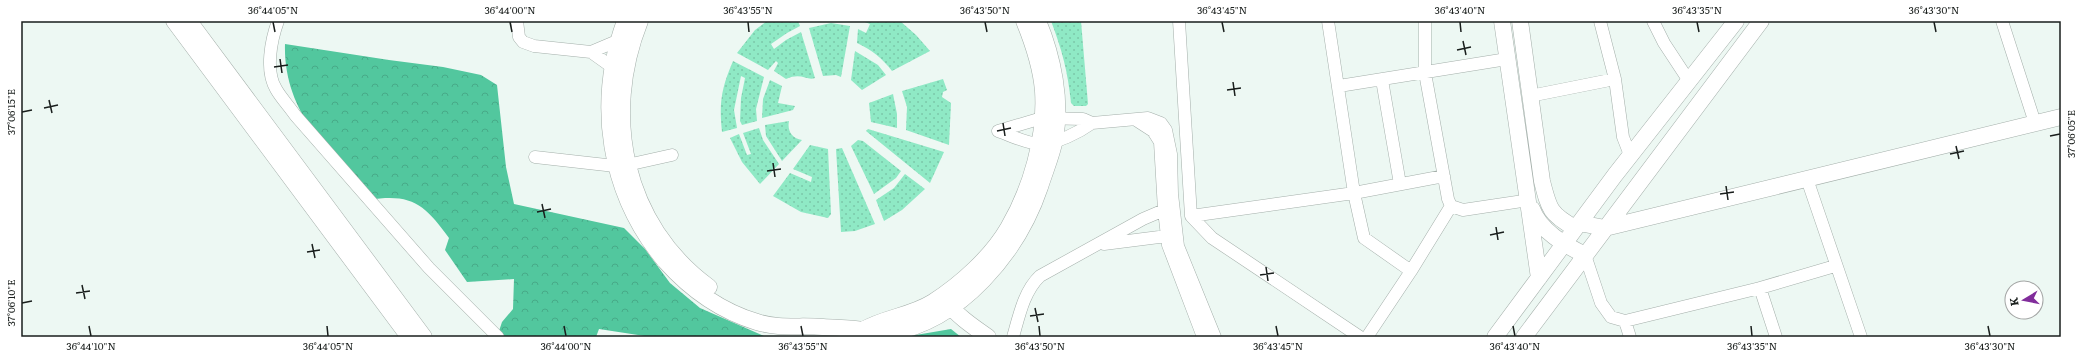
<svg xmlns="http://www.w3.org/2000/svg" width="2082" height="358" font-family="Literata,serif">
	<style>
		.grass { fill: url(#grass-dots) }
		.forest { fill: url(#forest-crowns) }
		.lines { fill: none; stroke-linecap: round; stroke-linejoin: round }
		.street-casing { stroke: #a4afaa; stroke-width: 13 }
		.secondary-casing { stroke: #a4afaa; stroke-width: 17 }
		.street { stroke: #fff; stroke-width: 12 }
		.secondary { stroke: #fff; stroke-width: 16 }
		.ticks { fill: none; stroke: #191e1c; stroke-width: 1.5 }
		.neatline { fill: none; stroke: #191e1c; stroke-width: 1.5 }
		.ticks-label { font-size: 10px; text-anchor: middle; fill: #191e1c }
	</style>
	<defs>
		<pattern id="grass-dots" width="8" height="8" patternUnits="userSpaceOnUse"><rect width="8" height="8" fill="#8fe9c5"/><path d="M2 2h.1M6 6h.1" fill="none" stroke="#7bc7a9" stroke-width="1.8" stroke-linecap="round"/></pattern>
		<pattern id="forest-crowns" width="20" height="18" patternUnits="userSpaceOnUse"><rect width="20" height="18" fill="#52c79e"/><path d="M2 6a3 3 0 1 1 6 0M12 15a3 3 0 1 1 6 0" fill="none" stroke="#47aa88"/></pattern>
	</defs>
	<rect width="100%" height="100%" fill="#edf8f3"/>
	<path class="grass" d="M 767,21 L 798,21 L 800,26 L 787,33 L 771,44 L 774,49 L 786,40 L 801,32 L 815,78 C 807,81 801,72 786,79 L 774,71 L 778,63 L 776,61 L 768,70 L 737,53 L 755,30 Z
		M 862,21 L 900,21 L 916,35 L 930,51 L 892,71 C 882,58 872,50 857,43 L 858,29 L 866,33 L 870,24 Z
		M 1051,21 L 1081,21 L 1088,104 L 1086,106 L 1074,106 L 1071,103 C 1068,72 1062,50 1051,21 Z
		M 831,23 L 850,26 L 841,77 L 836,75 L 823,76 L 809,28 Z
		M 855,51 L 878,65 L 886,75 L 862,90 L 851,80 Z
		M 733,61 L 764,77 L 756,109 L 757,121 L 742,125 L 740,121 L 741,98 L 745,78 L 741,76 L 734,110 L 737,128 L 722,132 C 719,103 721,89 733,61 Z
		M 943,79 L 947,90 L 943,92 L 942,97 L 951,103 L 949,145 L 906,130 L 907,107 L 902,91 Z
		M 770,80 L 782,86 L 778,103 L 795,106 L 793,110 L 762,118 L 763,99 Z
		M 893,94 L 897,114 L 897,128 L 871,122 L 869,103 Z
		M 789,121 C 787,131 792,138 802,140 L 782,161 L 766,136 L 765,125 Z
		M 759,128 L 763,140 L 779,164 L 760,184 L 742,162 L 730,138 L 739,134 L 747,155 L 751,154 L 743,133 Z
		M 868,129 L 944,152 L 930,183 L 866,131 Z
		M 858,140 L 863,141 L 901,171 L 896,178 L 874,194 L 851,146 Z
		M 810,145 L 828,149 L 831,214 L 828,218 L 801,212 L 773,196 L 790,173 L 811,182 L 812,177 L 793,169 Z
		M 842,148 L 875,224 L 855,231 L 841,232 L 836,149 Z
		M 905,174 L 925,189 L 902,210 L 884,221 L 876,200 L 894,188 Z"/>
	<path class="forest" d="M 285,44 L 389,60 L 443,67 L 481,75 L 497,85 L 506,167 L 514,204 L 624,228 L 645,249 L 670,283 L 700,308 L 764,336 L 835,337 L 651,337 L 599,329 L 596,337 L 497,337 L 502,322 L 513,309 L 514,279 L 467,282 L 445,250 L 449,238 C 425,205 412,193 369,200 C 329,152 283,111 285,44 Z
		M 951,329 L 961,337 L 904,337 Z"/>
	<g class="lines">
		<defs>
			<path id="street" d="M 278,21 C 271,40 265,71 276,89 C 281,98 289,106 295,115 L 429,268 L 498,337
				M 517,21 L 519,37 L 523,42 L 534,46 L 591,52
				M 1179,21 L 1191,216 L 1212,238 L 1360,337
				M 1328,21 L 1354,193 L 1444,176
				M 1425,21 L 1425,73 L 1448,199 L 1451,206 L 1463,210 L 1529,200
				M 1600,21 L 1615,79 L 1623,137 L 1630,155
				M 1653,21 L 1664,43 L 1689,81
				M 2002,21 L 2035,123
				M 620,68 L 612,67 L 591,52 L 617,41 L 624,43
				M 1382,80 L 1400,184
				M 1339,86 L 1507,59
				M 1530,96 L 1615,79
				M 1042,118 L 1083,119 L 1092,123 C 1078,133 1058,143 1040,144 C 1027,144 1010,135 998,131 Z
				M 1136,120 L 1153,131 L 1160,142 L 1164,210 L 1168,245 L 1203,337
				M 1092,123 L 1148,118 L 1161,123 L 1166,130 L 1171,154 L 1172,194 L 1178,246 L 1215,337
				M 535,157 L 615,166 L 627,165 L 672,155
				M 1807,179 L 1861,337
				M 1191,216 L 1354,193 L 1364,238 L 1411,271 L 1367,337
				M 1104,244 L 1167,236
				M 1585,255 L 1601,303 L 1611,317 L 1625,321 L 1760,288 L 1835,266
				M 1411,271 L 1451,206
				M 1760,288 L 1776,337
				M 1625,321 L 1630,337
				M 1013,337 C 1019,316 1024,291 1040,276 L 1143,219 L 1164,210"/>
			<path id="secondary" d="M 174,21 L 409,337
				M 189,21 L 424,337
				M 625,21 C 595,103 608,193 665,261 C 690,289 720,311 757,322 C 779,329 801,325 823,327 C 836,328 851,328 864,330 C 873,332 879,335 890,333 C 961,321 1018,252 1040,187 C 1045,171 1052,155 1055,139 C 1062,101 1053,57 1038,21
				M 640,21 C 602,116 624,225 709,287
				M 1502,21 L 1539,278
				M 1520,21 L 1542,181 C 1549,209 1550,214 1575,228
				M 1532,209 C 1540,231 1565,245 1585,255
				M 1579,223 L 1605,228 L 2061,117
				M 944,299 C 956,315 972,326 988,337
				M 863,330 C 885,317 911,316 933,302 C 961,284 991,257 1008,228 C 1031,189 1046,137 1043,91 C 1041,67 1033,43 1024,21
				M 1495,337 L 1615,175 L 1736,21
				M 1524,337 L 1761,21"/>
		</defs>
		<use href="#street" class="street-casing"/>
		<use href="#secondary" class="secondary-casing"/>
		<use href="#street" class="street"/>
		<use href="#secondary" class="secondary"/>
	</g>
	<path class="ticks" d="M 273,22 L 275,32M 510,22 L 512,32M 748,22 L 749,32M 985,22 L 987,32M 1222,22 L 1224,32M 1460,22 L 1461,32M 1697,22 L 1699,32M 1934,22 L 1936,32M 1463,41 L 1466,55M 1457,50 L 1471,47M 280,59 L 282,73M 274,67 L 288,65M 1233,82 L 1235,96M 1227,90 L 1241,88M 49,100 L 52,113M 44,108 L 58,105M 22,112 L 32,110M 1003,123 L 1005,136M 997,131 L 1011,128M 2050,136 L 2060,134M 1956,146 L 1959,159M 1950,154 L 1964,151M 773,163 L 775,177M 767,171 L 781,169M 1726,186 L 1728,200M 1720,194 L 1734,192M 542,204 L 545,218M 537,212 L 551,209M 1496,227 L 1498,240M 1490,235 L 1504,232M 312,244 L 315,258M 307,252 L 320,250M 1266,267 L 1268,281M 1260,275 L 1274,273M 82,285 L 85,299M 76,293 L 90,291M 22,303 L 32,301M 1035,308 L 1038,322M 1030,316 L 1044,314M 89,326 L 91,336M 327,326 L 328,336M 564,326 L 566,336M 801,326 L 803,336M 1039,326 L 1040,336M 1276,326 L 1278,336M 1513,326 L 1515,336M 1751,326 L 1752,336M 1988,326 L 1990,336"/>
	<rect width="2082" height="358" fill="none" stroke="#ffffff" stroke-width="44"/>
	<g transform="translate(2024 300) rotate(260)"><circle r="19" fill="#ffffff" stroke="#a3a5a4"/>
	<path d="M0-3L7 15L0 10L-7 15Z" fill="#812d9b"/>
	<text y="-6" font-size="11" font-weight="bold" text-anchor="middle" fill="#191e1c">K</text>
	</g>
	<rect x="22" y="22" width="2038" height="314" class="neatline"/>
	<g class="ticks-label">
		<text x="273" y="14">36°44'05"N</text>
		<text x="510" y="14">36°44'00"N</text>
		<text x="748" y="14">36°43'55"N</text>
		<text x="985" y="14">36°43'50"N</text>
		<text x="1222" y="14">36°43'45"N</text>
		<text x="1460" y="14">36°43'40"N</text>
		<text x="1697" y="14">36°43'35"N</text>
		<text x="1934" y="14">36°43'30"N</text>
		<text transform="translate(11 112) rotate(-90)" y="4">37°06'15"E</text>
		<text transform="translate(2071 134) rotate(-90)" y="4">37°06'05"E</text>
		<text transform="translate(11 303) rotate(-90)" y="4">37°06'10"E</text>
		<text x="91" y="350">36°44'10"N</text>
		<text x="328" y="350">36°44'05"N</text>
		<text x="566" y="350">36°44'00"N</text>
		<text x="803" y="350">36°43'55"N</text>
		<text x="1040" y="350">36°43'50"N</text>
		<text x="1278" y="350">36°43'45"N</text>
		<text x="1515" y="350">36°43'40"N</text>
		<text x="1752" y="350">36°43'35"N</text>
		<text x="1990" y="350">36°43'30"N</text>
	</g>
</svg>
